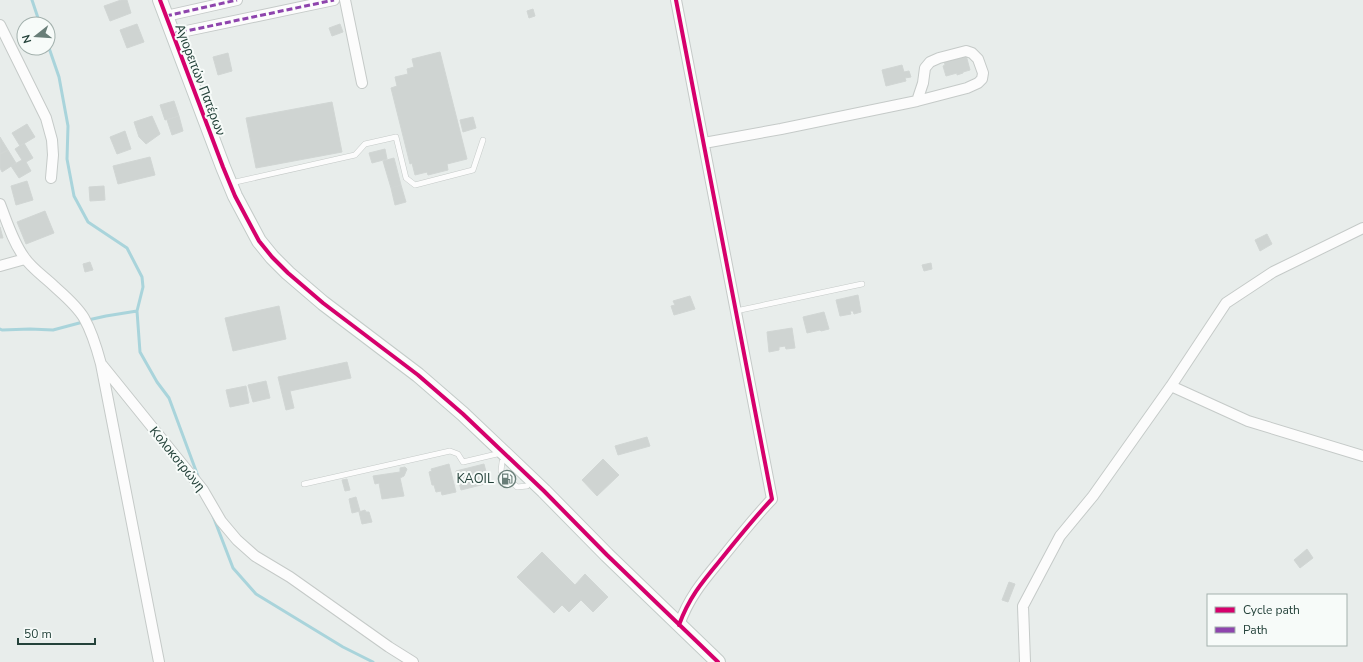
<svg xmlns="http://www.w3.org/2000/svg" width="1363" height="662" font-family="'Nunito Sans',sans-serif">
	<style>
		.lines { fill: none; stroke-linecap: round; stroke-linejoin: round }
		.stream { stroke: #a9d4db; stroke-width: 3 }
		.building { fill: #cfd4d2; stroke: #d1d6d4 }
		.lane-casing { stroke: #c5cac8; stroke-width: 6 }
		.street-casing { stroke: #c5cac8; stroke-width: 12 }
		.secondary-casing { stroke: #c3cbc8; stroke-width: 16 }
		.lane { stroke: #fcfcfc; stroke-width: 5 }
		.street { stroke: #fcfcfc; stroke-width: 10 }
		.secondary { stroke: #fcfcfc; stroke-width: 14 }
		.quiet { stroke: #8e44ad; stroke-width: 3; stroke-dasharray: 6 3; stroke-linecap: butt }
		.cycleway-casing { stroke: #f7fbf9; stroke-width: 6 }
		.cycleway { stroke: #d6006c; stroke-width: 4 }
		.labels { text-anchor: middle; dominant-baseline: central; stroke-width: 4; stroke-linejoin: round; paint-order: stroke }
		.street-label { font-size: 13px; fill: #24423a; stroke: #f7fbf9 }
		.poi-label { font-size: 13px; fill: #24423a; stroke: #f7fbf9; text-anchor: end }
	</style>
	<rect width="100%" height="100%" fill="#e8edeb"/>
	<g class="lines">
		<path class="stream" d="M 32,0 L 40,24
			M 48,45 L 59,77 L 68,126 L 67,159 L 74,196 L 88,222 L 127,248 L 142,277 L 143,287 L 137,311 L 140,352 L 157,382 L 169,398 L 199,479
			M 88,320 L 106,316 L 137,311
			M 0,329 L 2,330 L 30,329 L 53,330 L 83,322
			M 213,516 L 233,568 L 256,594 L 343,647 L 373,662"/>
	</g>
	<path class="building" d="M 121,0 L 127,0 L 131,13 L 110,21 L 104,6 Z
		M 533,9 L 535,16 L 529,18 L 527,11 Z
		M 137,24 L 144,42 L 127,48 L 120,30 Z
		M 340,24 L 343,32 L 332,36 L 329,28 Z
		M 440,52 L 467,159 L 447,164 L 448,170 L 428,175 L 427,172 L 415,175 L 412,163 L 410,164 L 391,88 L 397,86 L 395,77 L 408,74 L 407,69 L 414,67 L 412,59 Z
		M 228,53 L 232,71 L 218,75 L 213,57 Z
		M 966,55 L 970,70 L 963,72 L 963,73 L 957,75 L 957,73 L 946,76 L 943,66 L 945,65 L 944,61 Z
		M 902,65 L 904,72 L 909,71 L 911,77 L 905,78 L 906,81 L 886,86 L 882,70 Z
		M 174,101 L 179,116 L 165,120 L 160,105 Z
		M 332,102 L 342,152 L 256,168 L 246,118 Z
		M 152,116 L 160,134 L 146,144 L 139,137 L 134,122 Z
		M 179,116 L 183,131 L 172,135 L 167,120 Z
		M 473,117 L 476,128 L 463,132 L 460,120 Z
		M 27,124 L 35,137 L 20,146 L 12,133 Z
		M 125,131 L 131,149 L 117,154 L 110,137 Z
		M 0,137 L 8,150 L 0,154 Z
		M 24,143 L 33,158 L 26,162 L 31,171 L 19,178 L 11,166 L 22,160 L 15,149 Z
		M 385,149 L 387,159 L 372,163 L 369,153 Z
		M 8,150 L 16,163 L 2,172 L 0,168 L 0,154 Z
		M 150,157 L 155,175 L 118,184 L 113,166 Z
		M 394,158 L 401,185 L 391,188 L 383,161 Z
		M 27,181 L 33,200 L 16,205 L 11,186 Z
		M 401,185 L 406,202 L 395,205 L 391,188 Z
		M 104,186 L 105,200 L 90,201 L 89,187 Z
		M 45,211 L 54,233 L 26,244 L 17,222 Z
		M 0,227 L 3,238 L 0,238 Z
		M 1267,234 L 1272,244 L 1260,251 L 1255,240 Z
		M 90,262 L 93,270 L 85,272 L 83,264 Z
		M 931,263 L 932,269 L 924,271 L 922,265 Z
		M 858,295 L 861,312 L 854,314 L 853,311 L 850,311 L 851,314 L 840,316 L 836,300 Z
		M 690,296 L 695,309 L 674,315 L 671,306 L 675,305 L 673,301 Z
		M 279,306 L 286,339 L 233,351 L 225,318 Z
		M 824,312 L 829,329 L 821,331 L 820,330 L 807,333 L 803,317 Z
		M 792,328 L 795,348 L 786,349 L 785,346 L 779,347 L 779,350 L 769,352 L 767,332 Z
		M 347,362 L 351,378 L 290,391 L 294,408 L 286,410 L 278,377 Z
		M 266,381 L 270,398 L 253,402 L 248,385 Z
		M 246,386 L 249,403 L 230,407 L 226,390 Z
		M 647,437 L 650,446 L 618,455 L 615,446 Z
		M 603,459 L 619,475 L 597,496 L 582,480 Z
		M 449,464 L 456,492 L 442,495 L 441,491 L 436,492 L 434,485 L 432,485 L 429,472 L 432,471 L 431,469 Z
		M 484,464 L 489,483 L 461,490 L 456,471 Z
		M 405,467 L 407,469 L 404,476 L 400,478 L 404,496 L 382,499 L 379,483 L 375,484 L 373,476 L 400,472 L 400,468 Z
		M 347,479 L 350,490 L 345,491 L 342,480 Z
		M 356,497 L 360,511 L 352,513 L 349,499 Z
		M 365,510 L 366,512 L 369,512 L 372,522 L 362,524 L 359,512 Z
		M 1307,549 L 1313,558 L 1300,568 L 1294,560 Z
		M 542,552 L 575,585 L 585,574 L 608,597 L 593,612 L 581,600 L 569,612 L 562,605 L 554,613 L 517,577 Z
		M 1009,582 L 1015,584 L 1008,602 L 1002,600 Z"/>
	<g class="lines">
		<defs>
			<path id="lane" d="M 231,183 L 355,155 L 365,144 L 396,137 L 406,178 L 415,185 L 473,170 L 483,140
				M 736,311 L 862,284
				M 502,462 L 501,471 L 517,487 L 527,486
				M 304,484 L 450,451 L 458,454 L 463,462 L 501,453"/>
			<path id="street" d="M 345,0 L 362,83
				M 676,0 L 772,499 C 754,518 738,538 722,558 C 703,581 689,597 679,625
				M 166,16 L 237,0
				M 0,25 L 46,118 L 52,140 L 53,155 L 51,178
				M 172,34 L 334,0
				M 704,143 L 781,129 L 917,101 L 923,83 L 925,68 L 930,62 L 939,58 L 966,51 L 972,53 L 978,59 L 983,73 L 982,79 L 978,83 L 967,88 L 917,101
				M 0,204 C 7,222 13,242 24,257 C 32,269 45,277 55,287 C 65,296 77,306 84,318 C 92,332 97,349 101,364 L 159,662
				M 0,266 L 25,259
				M 102,365 L 203,490 L 221,521 L 237,540 L 255,556 L 290,577 L 389,647 L 413,662
				M 1171,386 L 1248,421 L 1363,456
				M 1025,662 L 1023,606 L 1060,536 L 1093,496 L 1171,386 L 1226,303 L 1273,272 L 1363,228"/>
			<path id="secondary" d="M 160,0 L 223,167 L 235,196 L 259,241 L 272,257 L 288,273 L 323,303 L 418,375 L 463,414 L 544,491 L 607,555 L 718,662"/>
		</defs>
		<use href="#lane" class="lane-casing"/>
		<use href="#street" class="street-casing"/>
		<use href="#secondary" class="secondary-casing"/>
		<use href="#lane" class="lane"/>
		<use href="#street" class="street"/>
		<use href="#secondary" class="secondary"/>
		<path class="quiet" d="M 166,16 L 237,0
			M 172,34 L 334,0"/>
		<defs>
			<path id="cycleway" d="M 160,0 L 223,167 L 235,196 L 259,241 L 272,257 L 288,273 L 323,303 L 418,375 L 463,414 L 544,491 L 607,555 L 718,662
				M 676,0 L 772,499 C 754,518 738,538 722,558 C 703,581 689,597 679,625"/>
		</defs>
		<use href="#cycleway" class="cycleway-casing"/>
		<use href="#cycleway" class="cycleway"/>
	</g>
	<defs>
		<symbol id="fuel-ring" viewBox="-11 -11 22 22"><circle r="9.5" fill="#f7fbf9" stroke="#697e78" stroke-width="1.5"/><path d="M-5.5-6h7V0h2V4h1.3V-2.5L3-4.5l.8-.8L6-3V5H2.5V1h-1V6h-7ZM-4.2-4.7v3.2H.2V-4.7Z" fill="#697e78"/></symbol>
	</defs>
	<g fill-rule="evenodd">
		<use href="#fuel-ring" x="497" y="469" width="20" height="20"/>
	</g>
	<g class="labels">
		<g class="street-label">
			<text transform="translate(200 80) rotate(69)">Αγιορειτών Πατέρων</text>
			<text transform="translate(177 459) rotate(51)">Κολοκοτρώνη</text>
		</g>
		<g class="poi-label">
			<text x="494" y="479">KAOIL</text>
		</g>
	</g>
	<rect x="1207" y="594" width="140" height="52" fill="#f7fbf9" stroke="#a3b1ad"/>
	<rect x="1215" y="607" width="20" height="6" fill="#d6006c" stroke="#a3b1ad"/>
	<text x="1243" y="614" font-size="12" fill="#24423a">Cycle path</text>
	<rect x="1215" y="627" width="20" height="6" fill="#8e44ad" stroke="#a3b1ad"/>
	<text x="1243" y="634" font-size="12" fill="#24423a">Path</text>
	<g transform="translate(36 36) rotate(253)"><circle r="19" fill="#f7fbf9" stroke="#a3b1ad"/>
	<path d="M0-3L7 15L0 10L-7 15Z" fill="#697e78"/>
	<text y="-6" font-size="11" font-weight="bold" text-anchor="middle" fill="#24423a">N</text>
	</g>
	<path d="M18 638v6h77v-6" fill="none" stroke="#24423a" stroke-width="2"/>
	<text x="24" y="638" font-size="12" fill="#24423a" stroke="#f7fbf9" stroke-width="3" paint-order="stroke">50 m</text>
</svg>
